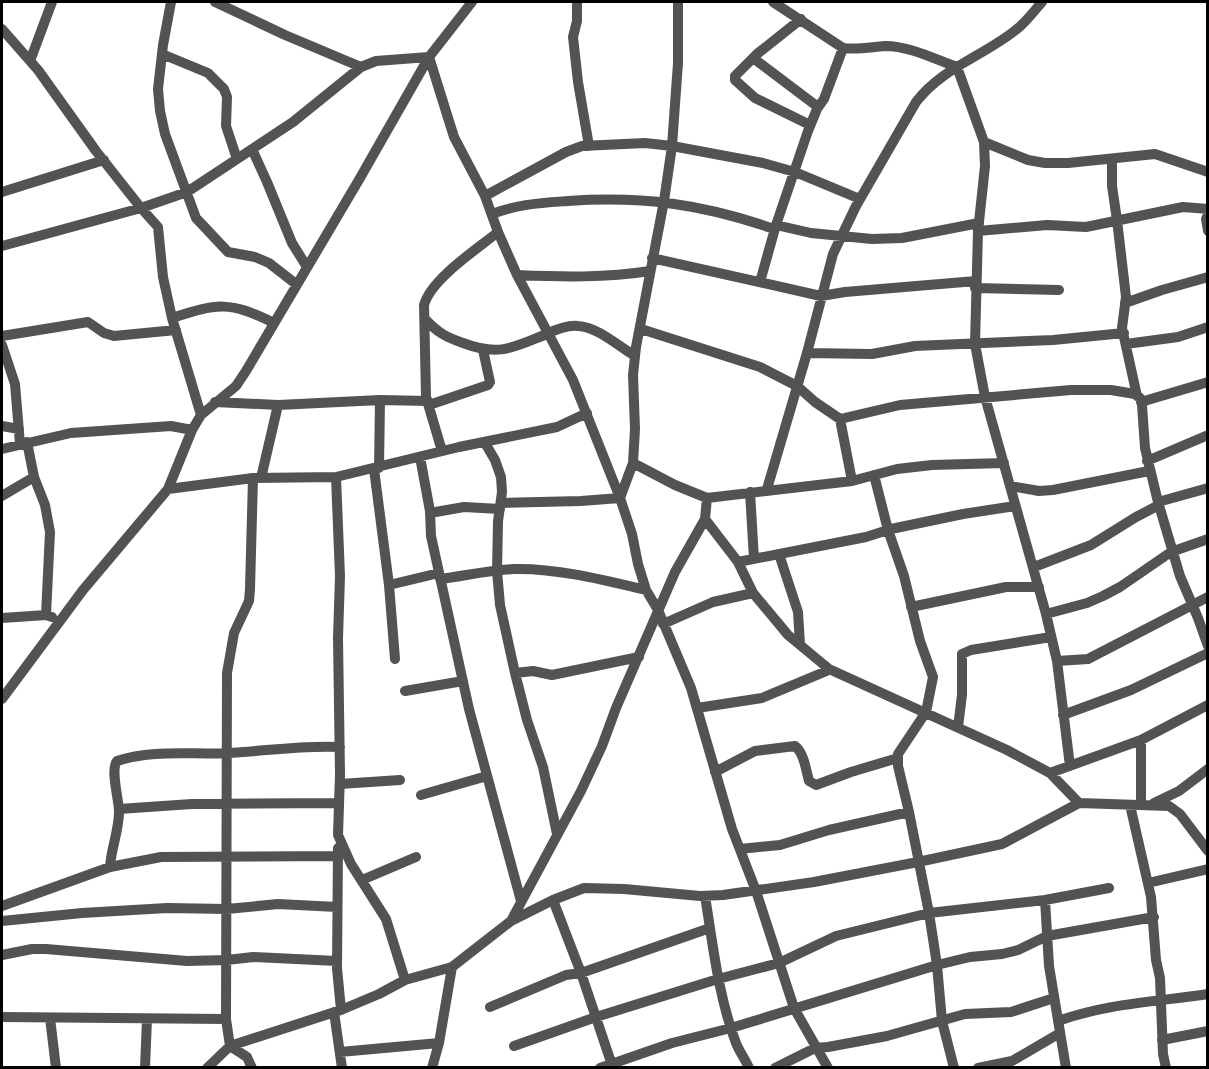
<svg xmlns="http://www.w3.org/2000/svg" width="1209" height="1069" font-family="Quicksand,sans-serif">
	<style>
		.lines { fill: none; stroke-linecap: round; stroke-linejoin: round }
		.minor { stroke: #535353; stroke-width: 10 }
	</style>
	<rect width="100%" height="100%" fill="#fff"/>
	<g class="lines">
		<path class="minor" d="M 171,2 L 163,45 L 158,89 L 160,111 L 165,134 L 196,218 L 228,252 L 255,257 L 269,263 L 296,284
			M 215,2 L 285,35 L 361,67
			M 577,2 L 577,21 L 573,37 L 578,82 L 589,146
			M 773,2 L 843,48 C 858,50 871,47 885,46 C 910,46 934,59 957,67 L 984,142 L 985,166 L 978,231 L 975,344 L 985,397 L 1046,614 L 1057,661 L 1070,766
			M 801,19 L 757,54 L 735,76 L 735,80 L 755,98 L 810,125
			M 2,29 L 38,70 L 96,151 L 141,208 L 158,227 L 163,277 L 172,318 L 201,415
			M 162,54 L 208,73 L 224,89 L 227,97 L 226,126 L 237,159
			M 753,58 L 818,107
			M 30,61 L 52,2
			M 984,142 L 1028,160 L 1045,163 L 1068,163 L 1155,154 L 1208,172
			M 252,149 L 267,182 L 292,243 L 307,267
			M 1112,159 L 1112,186 L 1117,220 L 1126,297 L 1122,328 L 1137,396
			M 2,192 L 104,160
			M 485,196 L 566,152 L 582,146 L 645,143 L 672,146 L 763,163 L 795,172 L 860,199
			M 492,214 C 518,204 540,203 568,201 C 643,196 703,204 774,229
			M 1208,215 L 1206,219 L 1208,231
			M 776,225 L 811,233 L 872,239 L 902,238 L 979,223
			M 978,231 L 1047,225 L 1086,227 L 1183,207 L 1208,209
			M 2,246 L 141,208 L 187,192 L 293,122 L 361,67 L 376,61 L 429,57 L 454,137 L 485,196 L 498,232 L 517,275 L 573,380 L 620,498 L 632,534 L 638,564 L 646,590 L 658,610 L 691,688 L 732,829 L 756,891 L 794,1008 L 828,1068
			M 652,258 L 821,296 L 845,292 L 976,281
			M 517,275 C 562,277 605,278 650,271
			M 760,282 L 776,225 L 808,131 L 817,109 L 824,99 L 843,48
			M 975,288 L 1059,290
			M 1125,303 L 1162,290 L 1208,277
			M 172,318 C 218,303 229,301 274,323
			M 425,319 C 438,333 446,337 463,343 C 500,357 514,347 547,334 C 557,329 567,325 578,326 C 598,327 618,346 635,356
			M 641,329 L 760,367 L 797,386 L 815,402 L 840,419 L 852,481
			M 2,336 L 88,322 L 104,333 L 114,336 L 176,330
			M 1126,344 L 1178,337 L 1208,327
			M 2,345 L 15,384 L 20,444
			M 807,353 L 872,354 L 915,346 L 1053,340 L 1124,333
			M 215,402 L 278,405 L 380,400 L 428,401
			M 1141,402 L 1208,382
			M 429,405 L 488,385 L 490,382 L 483,350
			M 840,419 L 900,405 L 1071,390 L 1111,390 L 1135,394 L 1140,398 L 1142,405 L 1145,448 L 1158,502 L 1180,576 L 1198,618 L 1208,646
			M 2,426 L 19,429
			M 27,442 L 34,477 L 45,505 L 50,532 L 46,615
			M 485,443 L 495,460 L 501,477 L 502,492 L 498,521 L 497,571 L 500,605 L 515,673 L 527,720 L 543,767 L 557,834
			M 2,449 L 71,433 L 171,426 L 192,430
			M 442,451 L 426,397 L 424,305 C 431,279 476,250 498,232
			M 420,457 L 430,511 L 431,536 L 469,709 L 521,901
			M 1147,461 L 1208,435
			M 633,463 L 675,485 L 707,498 L 852,481 L 897,469 L 932,465 L 1004,463
			M 379,468 L 380,400
			M 374,469 L 389,585 L 395,659
			M 874,475 L 888,530 L 904,576 L 920,641 L 933,677 L 926,712 L 898,754 L 898,766 L 909,812 L 929,913 L 937,965 L 942,1021 L 954,1068
			M 336,477 L 340,576 L 338,638 L 340,774 L 338,835 L 351,864 L 386,919 L 405,980
			M 261,478 L 278,405
			M 1010,486 L 1039,491 L 1053,490 L 1149,471
			M 168,489 L 253,478 L 336,477 L 459,447 L 557,427 L 587,413
			M 767,489 L 807,353 L 833,254 L 856,206 L 916,102 C 943,67 984,56 1017,29 C 1026,22 1034,11 1042,2
			M 750,492 L 754,559
			M 2,496 L 34,477
			M 1158,502 L 1208,488
			M 501,503 L 581,501 L 620,498 L 633,463 L 635,429 L 633,375 L 636,347 L 664,201 L 672,146 L 678,63 L 678,2
			M 430,513 L 464,507 L 500,509
			M 705,519 L 738,562 L 753,593 L 788,635 L 829,669 L 1007,750 L 1050,773 L 1079,803 L 1169,806 L 1180,814 L 1208,851
			M 779,554 L 798,612 L 800,645
			M 738,562 L 866,537 L 891,529 L 963,514 L 1015,506
			M 1034,567 L 1091,545 L 1136,517 L 1159,505
			M 440,579 C 464,576 489,570 514,569 C 557,568 604,580 646,590
			M 389,585 L 439,573
			M 911,607 L 1006,587 L 1039,587
			M 1046,614 L 1087,603 L 1103,596 L 1120,587 L 1171,552 L 1208,539
			M 2,618 L 46,615 L 52,617
			M 663,624 L 713,602 L 753,593
			M 1057,661 L 1088,659 L 1208,597
			M 515,673 L 533,671 L 552,675 L 639,657
			M 405,691 L 463,681
			M 2,699 L 83,590 L 168,489 L 192,430 L 201,415 L 236,386 L 246,371 L 360,178 L 429,57 L 472,2
			M 697,708 L 762,698 L 829,670
			M 1063,715 L 1131,690 L 1208,653
			M 958,727 L 962,695 L 962,654 L 971,650 L 1051,637
			M 1141,740 L 1141,805
			M 715,772 L 755,751 L 795,746 C 804,753 806,770 809,781 L 816,785 L 851,772 L 898,758
			M 1050,773 L 1141,740 L 1208,705
			M 340,784 L 400,780
			M 421,795 L 487,776
			M 1154,803 L 1179,791 L 1208,769
			M 1130,805 L 1151,897 L 1156,960 L 1160,978 L 1163,1054 L 1166,1068
			M 119,809 L 192,804 L 338,803
			M 338,848 L 337,968 L 341,1010
			M 740,849 L 780,845 L 829,830 L 909,812
			M 110,867 C 111,849 119,830 119,812 C 119,799 110,770 117,761 C 153,749 192,755 228,753 C 266,751 302,745 340,747
			M 362,880 L 416,857
			M 1148,883 L 1208,869
			M 705,896 C 713,945 718,995 736,1043 C 739,1051 745,1059 749,1068
			M 553,900 L 581,973 L 613,1068
			M 1045,900 L 1049,966 L 1066,1068
			M 2,906 L 110,867 L 161,857 L 338,856
			M 2,921 L 82,913 L 167,908 L 227,909 L 278,904 L 337,907
			M 511,921 L 553,900 L 584,888 L 624,889 L 700,896 L 723,895 L 814,882 L 918,862 L 1002,844 L 1079,803
			M 2,955 L 32,949 L 46,949 L 187,961 L 227,960 L 253,957 L 337,961
			M 490,1007 L 566,975 L 581,973 L 710,928
			M 334,1012 L 342,1068
			M 2,1017 L 226,1019
			M 50,1018 L 56,1068
			M 1058,1021 C 1108,1003 1156,1002 1208,994
			M 1162,1040 L 1208,1031
			M 514,1046 L 596,1017 L 718,979 L 779,963 L 836,936 L 929,913 L 1045,900 L 1109,888
			M 340,1052 L 439,1043
			M 145,1068 L 147,1019
			M 207,1068 L 230,1046 L 341,1010 L 379,994 L 405,980 L 452,967 L 511,921 L 581,791 L 602,746 L 616,708 L 675,572 L 705,519 L 707,498
			M 252,1068 L 247,1057 L 230,1046 L 226,1019 L 227,673 L 234,633 L 249,601 L 250,589 L 253,478
			M 432,1068 L 439,1043 L 452,967
			M 600,1068 L 672,1043 L 731,1028 L 937,965 L 970,957 L 1002,954 L 1018,950 L 1047,936 L 1154,917
			M 775,1068 L 815,1048 L 828,1047 L 887,1036 L 965,1014 L 1011,1012 L 1054,998
			M 978,1068 L 1012,1061 L 1060,1033"/>
	</g>
	<rect width="1209" height="1069" fill="none" stroke="#000000" stroke-width="6"/>
</svg>
